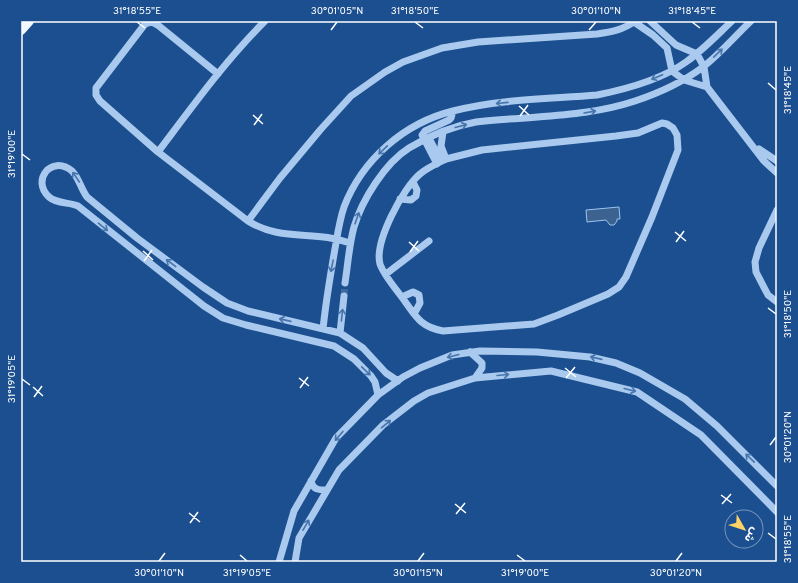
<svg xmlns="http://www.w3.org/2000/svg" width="798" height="583" font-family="Overpass,'Noto Sans Arabic',sans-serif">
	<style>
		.water { fill: #3c6290; stroke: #9cc4f0 }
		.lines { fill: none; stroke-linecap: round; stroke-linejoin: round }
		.minor-tunnel { stroke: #3d69a0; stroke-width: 7; stroke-dasharray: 7 3.5; stroke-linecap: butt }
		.minor { stroke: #a9c9ee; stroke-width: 7 }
		.major { stroke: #f0f6ff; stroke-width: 10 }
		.oneway { stroke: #4674ac }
		.ticks { fill: none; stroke: #fff; stroke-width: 1.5 }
		.neatline { fill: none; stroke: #fff; stroke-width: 1.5 }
		.ticks-label { font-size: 10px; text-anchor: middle; fill: #fff }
	</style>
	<rect width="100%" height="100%" fill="#1b4f8f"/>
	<path class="water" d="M 619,207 L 620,219 L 617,219 L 617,221 L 614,225 L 610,225 L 606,220 L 587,222 L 586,210 Z"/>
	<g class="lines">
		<path class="minor-tunnel" d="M 344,296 L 345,283"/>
		<path class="minor" d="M 265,21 C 225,61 192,107 158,152 L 248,221 C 281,242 315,230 350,243
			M 650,21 L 676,45 L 697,54 L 704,67 L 707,87 L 764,161 L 777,173
			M 634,22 L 653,35 L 667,48 L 672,71 L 684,80 L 707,87
			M 662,123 L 667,124 L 673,128 L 677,135 L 678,150 L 652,217 L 626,277 L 619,287 L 608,294 L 558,315 L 534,324 L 443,331 C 421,327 416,317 404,300 C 397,290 384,276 380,264 C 374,242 403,188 420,174 C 427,168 438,163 446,159 L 482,150 L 616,136 L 638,133 Z
			M 443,132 L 441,146 L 446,159
			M 429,138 L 441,161
			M 759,149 L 777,161
			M 158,152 L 100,101 L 96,95 L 96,88 L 145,24 L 152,22 L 159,26 L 218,74
			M 437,164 L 422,135 L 425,131 L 449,120 L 451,118 L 453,111
			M 400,199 L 411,200 L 416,196 L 417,190 L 413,182
			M 777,210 L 759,248 L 755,262 L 756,272 L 768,295 L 777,302
			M 248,221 L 280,178 L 321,129 L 351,96 L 385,72 L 403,62 L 442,48 L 478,42 L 597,34 C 611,32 623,30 635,21
			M 386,274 L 429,241
			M 345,283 C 348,264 349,245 354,227 C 362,200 385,163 409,148 C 429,136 453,126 476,122 C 492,120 509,119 525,118 C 562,115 599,113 635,101 C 659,93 683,82 703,67 C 720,54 735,36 751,21
			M 402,297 L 413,292 L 419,295 L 420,303 L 414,314
			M 323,329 C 326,300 331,271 336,243 C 338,231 340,219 344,207 C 362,160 404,123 453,111 C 500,99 549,99 597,95 C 627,89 661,80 686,62 C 703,50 717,35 732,21
			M 340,333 L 344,296
			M 470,352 L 482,363 L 482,368 L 475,378
			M 378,395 L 375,382 L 371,376 L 354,359 L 334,346 L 246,325 L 223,318 L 204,306 L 78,206 C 69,202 57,204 49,197 C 31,181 51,154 72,171 C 79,178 81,189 87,197 L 137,238 L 203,287 L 227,303 L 248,311 L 340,333 L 363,348 L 386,373 L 398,381
			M 311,481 C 313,490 319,490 327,490
			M 279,562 L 294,511 L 336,438 L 378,395 L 403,377 L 420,368 L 452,355 L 480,351 L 537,352 L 590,357 L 616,363 L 640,373 L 685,399 L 717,426 L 777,486
			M 295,562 L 299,538 L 339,470 L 383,425 L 414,401 L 428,393 L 475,378 L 551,371 L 637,392 L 701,435 L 777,512"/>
		<path class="major" d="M 21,30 L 29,21"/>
	</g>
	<defs><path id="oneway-shaft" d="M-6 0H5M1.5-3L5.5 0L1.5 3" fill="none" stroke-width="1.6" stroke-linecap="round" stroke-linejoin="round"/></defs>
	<g class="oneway">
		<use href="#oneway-shaft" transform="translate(718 53) rotate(-44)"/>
		<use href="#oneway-shaft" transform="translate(657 77) rotate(157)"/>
		<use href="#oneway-shaft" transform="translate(502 103) rotate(174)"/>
		<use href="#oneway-shaft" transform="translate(590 112) rotate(-10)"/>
		<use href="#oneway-shaft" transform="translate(461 126) rotate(-15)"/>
		<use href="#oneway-shaft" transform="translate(383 150) rotate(136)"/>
		<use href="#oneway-shaft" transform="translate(76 177) rotate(-124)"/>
		<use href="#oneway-shaft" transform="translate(357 218) rotate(-71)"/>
		<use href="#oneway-shaft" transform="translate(103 227) rotate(39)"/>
		<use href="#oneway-shaft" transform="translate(171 263) rotate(-143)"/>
		<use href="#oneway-shaft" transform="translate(332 266) rotate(101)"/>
		<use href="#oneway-shaft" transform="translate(342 315) rotate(-84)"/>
		<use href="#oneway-shaft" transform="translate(285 320) rotate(-167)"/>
		<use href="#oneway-shaft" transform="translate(453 356) rotate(166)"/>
		<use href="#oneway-shaft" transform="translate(596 358) rotate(-167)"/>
		<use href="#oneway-shaft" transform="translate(366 371) rotate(44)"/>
		<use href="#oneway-shaft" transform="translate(503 375) rotate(-5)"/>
		<use href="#oneway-shaft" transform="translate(630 390) rotate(14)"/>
		<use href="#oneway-shaft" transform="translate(386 424) rotate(-40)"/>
		<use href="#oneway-shaft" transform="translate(339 436) rotate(131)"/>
		<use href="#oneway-shaft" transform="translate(750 458) rotate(-136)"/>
		<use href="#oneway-shaft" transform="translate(306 525) rotate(-60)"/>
	</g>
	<path class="ticks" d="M 137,22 L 145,28M 415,22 L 423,28M 692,22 L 700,28M 331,30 L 337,22M 589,30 L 596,22M 768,83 L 776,90M 519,106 L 529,115M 253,115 L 263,124M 520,116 L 528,105M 254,125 L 262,114M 22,154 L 30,160M 675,232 L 686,241M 409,242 L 419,251M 676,242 L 684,231M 143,251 L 153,260M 410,252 L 418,241M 144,261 L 152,250M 768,308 L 776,314M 565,368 L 576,377M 299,378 L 309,386M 566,378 L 575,367M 22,379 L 30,385M 33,387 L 43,396M 300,388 L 308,377M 34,397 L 42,386M 770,445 L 776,437M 721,495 L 732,503M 455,504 L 466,513M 722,504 L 731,494M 189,513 L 200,522M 456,514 L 465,503M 190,523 L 198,512M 768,533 L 776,539M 240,555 L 247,561M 517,555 L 525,561M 159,561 L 165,553M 418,561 L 424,553M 676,561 L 682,553"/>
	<rect width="798" height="583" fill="none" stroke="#1b4f8f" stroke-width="44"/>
	<g transform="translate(744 529) rotate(129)"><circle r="19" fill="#1b4f8f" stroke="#7695bc"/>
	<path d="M0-3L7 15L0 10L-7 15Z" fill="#ffd166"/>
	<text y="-6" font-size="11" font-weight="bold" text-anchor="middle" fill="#ffffff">ش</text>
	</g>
	<rect x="22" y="22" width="754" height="539" class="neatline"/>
	<g class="ticks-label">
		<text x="137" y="14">31°18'55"E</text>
		<text x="337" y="14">30°01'05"N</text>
		<text x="415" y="14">31°18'50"E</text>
		<text x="596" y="14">30°01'10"N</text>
		<text x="692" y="14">31°18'45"E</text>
		<text transform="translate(787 90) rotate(-90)" y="4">31°18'45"E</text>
		<text transform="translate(11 154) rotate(-90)" y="4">31°19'00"E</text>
		<text transform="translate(787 314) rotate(-90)" y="4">31°18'50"E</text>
		<text transform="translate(11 379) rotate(-90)" y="4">31°19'05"E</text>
		<text transform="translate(787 437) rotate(-90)" y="4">30°01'20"N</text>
		<text transform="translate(787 539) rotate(-90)" y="4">31°18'55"E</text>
		<text x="159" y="576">30°01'10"N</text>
		<text x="247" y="576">31°19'05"E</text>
		<text x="418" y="576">30°01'15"N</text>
		<text x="525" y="576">31°19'00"E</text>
		<text x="676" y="576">30°01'20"N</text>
	</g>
</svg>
